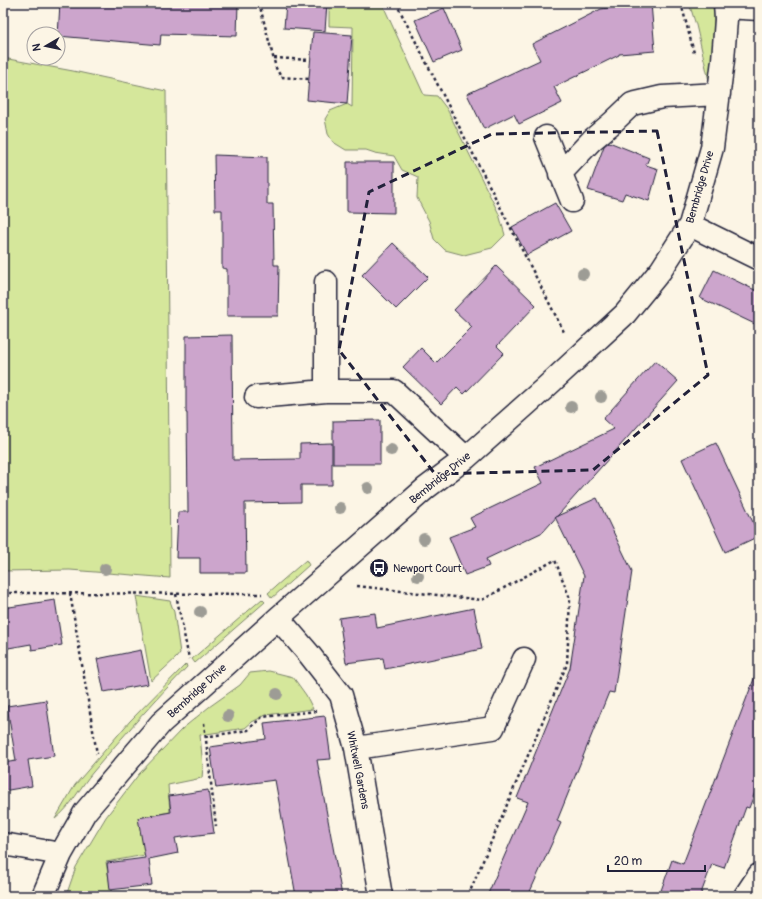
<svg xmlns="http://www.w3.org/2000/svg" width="762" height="899" font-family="Pangolin,sans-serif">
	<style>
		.green { fill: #d5e79b; stroke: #7c846b }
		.building { fill: #cca5cc; stroke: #22223b }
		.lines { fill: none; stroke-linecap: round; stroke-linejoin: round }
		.minor-casing { stroke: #22223b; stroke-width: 25 }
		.path { stroke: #22223b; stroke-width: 2.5; stroke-dasharray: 3 3; stroke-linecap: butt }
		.minor { stroke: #fcf5e5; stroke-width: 22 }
		.tree { fill: #9d9c95 }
		.marked { fill: none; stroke: #22223b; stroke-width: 3; stroke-dasharray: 8 5; stroke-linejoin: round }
		.labels { text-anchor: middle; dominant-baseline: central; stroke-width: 3; stroke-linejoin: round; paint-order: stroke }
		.street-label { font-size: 11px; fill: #22223b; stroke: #fcf5e5 }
		.poi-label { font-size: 11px; fill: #22223b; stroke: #fcf5e5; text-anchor: start }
	</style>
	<rect width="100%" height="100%" fill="#fcf5e5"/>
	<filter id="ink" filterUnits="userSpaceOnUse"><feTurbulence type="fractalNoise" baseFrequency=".025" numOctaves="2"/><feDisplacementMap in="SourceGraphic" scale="8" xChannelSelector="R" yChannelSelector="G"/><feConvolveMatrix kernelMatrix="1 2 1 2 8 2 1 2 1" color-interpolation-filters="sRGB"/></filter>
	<g filter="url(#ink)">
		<path class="green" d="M 329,3 L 382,3 L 424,95 L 437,96 L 447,109 L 499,214 L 505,235 L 492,248 L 464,255 L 445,250 L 434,239 L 429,221 L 417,198 L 418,177 L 402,170 L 394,156 L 375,153 L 366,150 L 346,150 L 333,142 L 328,134 L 325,119 L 330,111 L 347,104 L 352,107 L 353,27 L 329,26 Z
			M 689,3 L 714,3 L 714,34 L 710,85 L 696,25 Z
			M 3,58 L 73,71 L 166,91 L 170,578 L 70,570 L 3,571 Z
			M 306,560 L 309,565 L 272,598 L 268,593 Z
			M 136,596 L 170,601 L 174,612 L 180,653 L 176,658 L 151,681 Z
			M 262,599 L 265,602 L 195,663 L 192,659 Z
			M 186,664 L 187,667 C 154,701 123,736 93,772 C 80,787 71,807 55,819 L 75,785 L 130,721 Z
			M 269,671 L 293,677 L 306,695 L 313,709 L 266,715 L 252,722 L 245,728 L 200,735 L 203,767 L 202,778 L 168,785 L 170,812 L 142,817 L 145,855 L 106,862 L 112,896 L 66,896 L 76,867 L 106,817 L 139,774 L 182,729 L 209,707 L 240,685 L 250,673 Z"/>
		<path class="building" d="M 60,3 L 238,3 L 237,36 L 161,34 L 160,45 L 58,36 Z
			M 286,3 L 327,3 L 325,31 L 284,28 Z
			M 623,3 L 651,3 L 655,51 L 619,54 L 619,55 L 554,87 L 562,103 L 519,124 L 514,114 L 484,129 L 467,94 L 540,60 L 532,44 L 601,9 L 623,6 Z
			M 444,8 L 462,50 L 434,62 L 415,20 Z
			M 313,32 L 352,35 L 347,104 L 307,100 Z
			M 609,142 L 649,158 L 646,165 L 658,169 L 649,201 L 625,193 L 622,200 L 588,190 L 604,146 Z
			M 214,155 L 267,157 L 267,204 L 273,204 L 274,265 L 279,265 L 278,316 L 227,316 L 227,269 L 222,268 L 222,210 L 215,210 Z
			M 347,162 L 394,162 L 394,213 L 347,212 Z
			M 555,203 L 571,231 L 527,255 L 512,227 Z
			M 393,243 L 428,277 L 396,309 L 362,275 Z
			M 496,266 L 536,305 L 497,346 L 504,353 L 464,394 L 457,387 L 441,404 L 403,367 L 421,348 L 436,363 L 472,327 L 454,310 Z
			M 714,270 L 759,292 L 759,326 L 700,298 Z
			M 232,335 L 233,460 L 300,459 L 300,444 L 332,443 L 332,485 L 301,485 L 301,502 L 245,503 L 246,573 L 200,573 L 200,558 L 176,558 L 178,512 L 188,512 L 187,413 L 186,413 L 186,336 Z
			M 655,361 L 678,381 L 543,532 L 486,559 L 489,566 L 465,575 L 449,537 L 475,527 L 470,518 L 543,483 L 535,467 L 614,429 L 603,419 Z
			M 380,420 L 380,464 L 333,464 L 333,421 Z
			M 716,443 L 759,535 L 759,536 L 725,552 L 682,459 Z
			M 597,498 L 632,571 L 614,693 L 609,692 L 557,821 L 561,823 L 528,896 L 487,896 L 528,802 L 517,798 L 570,668 L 584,576 L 555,517 Z
			M 55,600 L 62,645 L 32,650 L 31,644 L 3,649 L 3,608 Z
			M 474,608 L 482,649 L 385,669 L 383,658 L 346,663 L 339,618 L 375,613 L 377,628 Z
			M 141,650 L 148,684 L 104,692 L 97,659 Z
			M 757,671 L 759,671 L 759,781 L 749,808 L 746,807 L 724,868 L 712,864 L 700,896 L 659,896 L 672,860 L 683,864 Z
			M 46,700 L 54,756 L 28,760 L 32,786 L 3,791 L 3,763 L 16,761 L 7,706 Z
			M 325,716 L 331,759 L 317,760 L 342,896 L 296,896 L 275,780 L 216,788 L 210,747 L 266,739 L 264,723 Z
			M 208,790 L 214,833 L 175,838 L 178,853 L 149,859 L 152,885 L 110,890 L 107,863 L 145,858 L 138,818 L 171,812 L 169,796 Z"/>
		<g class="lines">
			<defs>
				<path id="minor" d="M 726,7 L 759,9
					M 546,137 L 572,201
					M 560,174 L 592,140 L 612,123 L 632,104 L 662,97 L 719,94
					M 690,225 L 759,259
					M 326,282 L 326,391 L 394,391 L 466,458
					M 256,397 L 326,391
					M 278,618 L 309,654 L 341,695 L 356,748 L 381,896
					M 356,748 L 493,728 L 524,659
					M 3,844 L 61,854
					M 43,896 L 61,854 L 85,812 L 161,723 L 278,618 L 426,488 L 466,458 L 545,388 L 625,314 L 661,270 L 690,225 L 712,148 L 723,60 L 726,19 L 725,3
					M 745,896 L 759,875"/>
			</defs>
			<use href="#minor" class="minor-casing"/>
			<path class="path" d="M 259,3 L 276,68 L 281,77 L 309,79
				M 396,3 L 564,332
				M 681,3 L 694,53
				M 274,58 L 310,60
				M 357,586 L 482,600 L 555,560 L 570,599 L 567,664 L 468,896
				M 3,593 L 262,594
				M 70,593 L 97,754
				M 176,594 L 189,659
				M 204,723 L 216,826
				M 205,737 L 248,730 L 262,717 L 317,711"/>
			<use href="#minor" class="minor"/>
		</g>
		<g class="tree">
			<circle cx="583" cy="274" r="6"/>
			<circle cx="601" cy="397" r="6"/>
			<circle cx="571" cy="407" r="6"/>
			<circle cx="391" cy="450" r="6"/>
			<circle cx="368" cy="488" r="6"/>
			<circle cx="340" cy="508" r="6"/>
			<circle cx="424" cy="539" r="6"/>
			<circle cx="105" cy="569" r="6"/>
			<circle cx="418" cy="576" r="6"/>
			<circle cx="200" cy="612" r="6"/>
			<circle cx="277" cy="694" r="6"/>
			<circle cx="228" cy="716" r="6"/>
		</g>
	</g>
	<path class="marked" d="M 657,131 L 708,375 L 593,470 L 435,474 L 339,350 L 369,192 L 492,134 Z"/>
	<defs>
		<symbol id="bus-disc" viewBox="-11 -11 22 22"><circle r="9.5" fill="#22223b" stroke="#fcf5e5"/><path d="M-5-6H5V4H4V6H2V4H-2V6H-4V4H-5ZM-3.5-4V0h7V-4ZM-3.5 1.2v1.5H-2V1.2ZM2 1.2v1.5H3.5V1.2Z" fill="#fff"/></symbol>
	</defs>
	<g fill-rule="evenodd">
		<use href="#bus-disc" x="368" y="557" width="22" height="22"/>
	</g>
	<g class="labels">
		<g class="street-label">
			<text transform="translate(700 187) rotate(-74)">Bembridge Drive</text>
			<text transform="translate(440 478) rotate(-39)">Bembridge Drive</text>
			<text transform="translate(197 691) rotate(-42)">Bembridge Drive</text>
			<text transform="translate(358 770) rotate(79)">Whitwell Gardens</text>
		</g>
		<g class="poi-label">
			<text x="393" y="568">Newport Court</text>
		</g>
	</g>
	<rect width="762" height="899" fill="none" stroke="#fcf5e5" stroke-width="16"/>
	<rect x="8" y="8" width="746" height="883" fill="none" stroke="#22223b" stroke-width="1.5" filter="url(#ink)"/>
	<g transform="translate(46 46) rotate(261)"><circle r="19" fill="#fcf5e5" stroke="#a5a1a1"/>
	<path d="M0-3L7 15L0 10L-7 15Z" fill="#22223b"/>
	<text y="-6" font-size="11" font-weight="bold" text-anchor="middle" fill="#22223b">N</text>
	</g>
	<path d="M608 865v6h97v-6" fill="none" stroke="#22223b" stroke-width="2"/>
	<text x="614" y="865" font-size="12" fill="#22223b" stroke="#fcf5e5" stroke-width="3" paint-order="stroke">20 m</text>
</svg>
